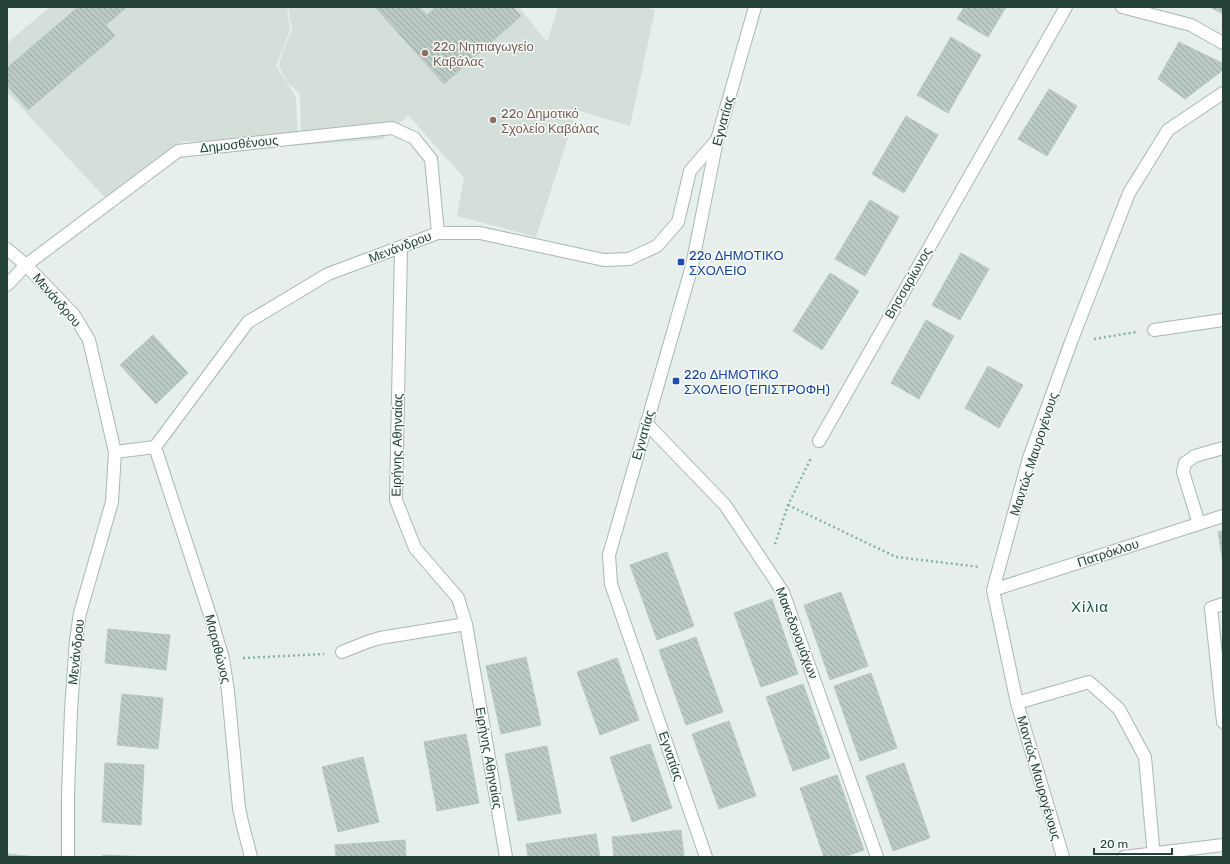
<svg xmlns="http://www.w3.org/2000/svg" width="1230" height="864" font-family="Rubik,sans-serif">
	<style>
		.built { fill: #d4dfda }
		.building { fill: url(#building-back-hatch); stroke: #b8c9c2 }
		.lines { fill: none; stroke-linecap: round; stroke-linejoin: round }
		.minor-casing { stroke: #a8b8b2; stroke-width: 14 }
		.tertiary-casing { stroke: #a8b8b2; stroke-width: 14 }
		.path { stroke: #86b3a5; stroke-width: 2.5; stroke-dasharray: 2 3; stroke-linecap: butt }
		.minor { stroke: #fff; stroke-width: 12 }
		.tertiary { stroke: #fff; stroke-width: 12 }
		.education-dot { fill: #8d6e63; stroke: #f7fbf9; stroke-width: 1.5 }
		.transit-dot { fill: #1a4fb4; stroke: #f7fbf9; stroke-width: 1.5 }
		.labels { text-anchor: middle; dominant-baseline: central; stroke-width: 3; stroke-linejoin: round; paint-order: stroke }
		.education-label { font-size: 13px; fill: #785e54; stroke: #f7fbf9; text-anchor: start }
		.street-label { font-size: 13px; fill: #24423a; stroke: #f7fbf9 }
		.transit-label { font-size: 13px; fill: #164399; stroke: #f7fbf9; text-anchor: start }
		.quarter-label { font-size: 15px; letter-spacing: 1px; fill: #1f5548; stroke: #f7fbf9 }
	</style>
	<defs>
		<pattern id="building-back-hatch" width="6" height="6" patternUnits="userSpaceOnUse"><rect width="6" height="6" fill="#bbcac4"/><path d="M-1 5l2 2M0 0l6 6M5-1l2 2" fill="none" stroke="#98a6a0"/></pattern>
	</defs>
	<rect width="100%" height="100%" fill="#e6efeb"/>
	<path class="built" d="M 50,7 L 287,7 L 290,30 L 276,66 L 296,97 L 298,146 L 183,141 L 108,201 L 7,92 L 7,43 Z
		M 288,7 L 519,7 L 547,42 L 558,7 L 647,7 L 655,10 L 630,126 L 577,110 L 536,237 L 457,216 L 464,178 L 408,115 L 383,139 L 301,145 L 300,94 L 287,82 L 279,66 L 283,50 L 292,30 Z"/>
	<path class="building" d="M 78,7 L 90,7 L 115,36 L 28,110 L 7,85 L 7,68 Z
		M 90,7 L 127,7 L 106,25 Z
		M 375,7 L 419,7 L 427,15 L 436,7 L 513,7 L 521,16 L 444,84 Z
		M 964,7 L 1006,7 L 988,37 L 957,19 Z
		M 1210,7 L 1223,7 L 1223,14 Z
		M 951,37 L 981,55 L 948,113 L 917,95 Z
		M 1179,42 L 1222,63 L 1223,70 L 1185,99 L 1158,79 Z
		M 1049,89 L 1077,106 L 1047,156 L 1018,139 Z
		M 906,116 L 938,135 L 904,193 L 872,174 Z
		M 870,200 L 899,217 L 865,276 L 835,259 Z
		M 961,253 L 989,269 L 960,320 L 932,305 Z
		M 830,273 L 859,291 L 822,350 L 793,331 Z
		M 926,320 L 954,336 L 919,399 L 891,383 Z
		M 153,335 L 188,373 L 156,404 L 120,365 Z
		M 988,366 L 1023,385 L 999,428 L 965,408 Z
		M 1223,531 L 1223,562 L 1218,532 Z
		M 667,552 L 694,626 L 657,640 L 630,565 Z
		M 841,592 L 868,666 L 830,680 L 804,605 Z
		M 772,599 L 798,674 L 761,687 L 734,613 Z
		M 108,629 L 170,635 L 166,670 L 105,663 Z
		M 696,637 L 723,712 L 686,725 L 659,650 Z
		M 526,657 L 541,725 L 501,734 L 486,666 Z
		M 617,658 L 639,720 L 600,735 L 577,672 Z
		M 871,673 L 897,748 L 860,761 L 834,686 Z
		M 803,684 L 830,758 L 793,771 L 766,697 Z
		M 122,694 L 163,698 L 158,749 L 117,745 Z
		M 729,721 L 756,796 L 719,809 L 692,734 Z
		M 466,734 L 479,803 L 437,811 L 424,742 Z
		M 650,744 L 672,808 L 632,822 L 610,757 Z
		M 547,746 L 561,813 L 518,821 L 505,754 Z
		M 363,757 L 379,822 L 338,832 L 322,767 Z
		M 105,763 L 144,765 L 141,825 L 102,822 Z
		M 904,763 L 930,838 L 893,851 L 866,776 Z
		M 837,775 L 864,850 L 844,857 L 824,857 L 800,788 Z
		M 681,830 L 684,857 L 614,857 L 612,837 Z
		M 596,834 L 600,857 L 528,857 L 526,844 Z
		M 405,840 L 406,857 L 336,857 L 335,845 Z
		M 7,854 L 37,857 L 7,857 Z
		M 103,855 L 148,857 L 103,857 Z"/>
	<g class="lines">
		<defs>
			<path id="minor" d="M 1122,7 L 1191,25 L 1223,43
				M 401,248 L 396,500 L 415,548 L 458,598 L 466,624 L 506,857
				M 7,249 L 26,265 L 74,315 L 89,340 L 115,452 L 112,502 L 80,613 L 76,640 L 71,710 L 68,795 L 68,857
				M 7,285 L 26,265 L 178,151 L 392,128 L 414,138 L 431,159 L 438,233
				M 1154,330 L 1223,320
				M 646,423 L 725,505 L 783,592 L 877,857
				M 819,441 L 1066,7
				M 155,447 L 211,618 L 223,659 L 228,691 L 239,808 L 242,822 L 251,857
				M 115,452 L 155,447 L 248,322 L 328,274 L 438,233 L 480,233 L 604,260 L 629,259 L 657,246 L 678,222 L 690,171 L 716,141
				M 1199,524 L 1183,472 L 1185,463 L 1195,456 L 1223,448
				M 993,590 L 1223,516
				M 1223,604 L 1211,608 L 1223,722
				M 342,652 L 367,642 L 380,638 L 466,624
				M 1017,703 L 1089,682 L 1119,709 L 1145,757 L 1154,857
				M 706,857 L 611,584 L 609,555 L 692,266 L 717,140 L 755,7
				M 1063,857 L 1017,703 L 993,590 L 1029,458 L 1071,342 L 1129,193 L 1168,130 L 1223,93"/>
			<path id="tertiary" d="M 1124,857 L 1223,845"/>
		</defs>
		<use href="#minor" class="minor-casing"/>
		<use href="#tertiary" class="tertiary-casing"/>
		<path class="path" d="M 1094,339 L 1136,332
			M 788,505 L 896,557 L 980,567
			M 775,544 L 788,505 L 811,458
			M 243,658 L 324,654"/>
		<use href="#minor" class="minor"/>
		<use href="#tertiary" class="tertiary"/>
	</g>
	<g class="education-dot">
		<circle cx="425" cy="53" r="4"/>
		<circle cx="493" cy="120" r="4"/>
	</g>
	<g class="transit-dot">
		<rect x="677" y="258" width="8" height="8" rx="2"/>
		<rect x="672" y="377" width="8" height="8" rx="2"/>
	</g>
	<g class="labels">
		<g class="education-label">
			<text x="433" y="46">22ο Νηπιαγωγείο<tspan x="433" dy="15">Καβάλας</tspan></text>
			<text x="501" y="113">22ο Δημοτικό<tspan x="501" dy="15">Σχολείο Καβάλας</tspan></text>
		</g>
		<g class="street-label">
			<text transform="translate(723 121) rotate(-75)">Εγνατίας</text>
			<text transform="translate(239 144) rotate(-6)">Δημοσθένους</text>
			<text transform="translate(400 247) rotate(-21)">Μενάνδρου</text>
			<text transform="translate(908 283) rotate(-60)">Βησσαρίωνος</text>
			<text transform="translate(57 300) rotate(49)">Μενάνδρου</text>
			<text transform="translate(643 435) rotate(-74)">Εγνατίας</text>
			<text transform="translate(397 445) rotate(-89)">Ειρήνης Αθηναίας</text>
			<text transform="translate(1034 454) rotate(-72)">Μαντώς Μαυρογένους</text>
			<text transform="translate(1108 553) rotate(-18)">Πατρόκλου</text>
			<text transform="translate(797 633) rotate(69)">Μακεδονομάχων</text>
			<text transform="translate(218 649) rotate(76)">Μαραθώνος</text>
			<text transform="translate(76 652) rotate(-84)">Μενάνδρου</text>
			<text transform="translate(671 756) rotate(71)">Εγνατίας</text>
			<text transform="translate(489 758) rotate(80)">Ειρήνης Αθηναίας</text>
			<text transform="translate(1039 778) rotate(74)">Μαντώς Μαυρογένους</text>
		</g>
		<g class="transit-label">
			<text x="689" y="255">22ο ΔΗΜΟΤΙΚΟ<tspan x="689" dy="15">ΣΧΟΛΕΙΟ</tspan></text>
			<text x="684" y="374">22ο ΔΗΜΟΤΙΚΟ<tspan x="684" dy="15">ΣΧΟΛΕΙΟ (ΕΠΙΣΤΡΟΦΗ)</tspan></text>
		</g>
		<g class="quarter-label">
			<text x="1090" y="607">Χίλια</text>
		</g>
	</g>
	<rect width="1230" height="864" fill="none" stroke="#24423a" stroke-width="16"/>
	<path d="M1094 848v6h78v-6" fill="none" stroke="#24423a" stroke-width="2"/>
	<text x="1100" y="848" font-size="12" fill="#24423a" stroke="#f7fbf9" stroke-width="3" paint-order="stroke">20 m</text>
</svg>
